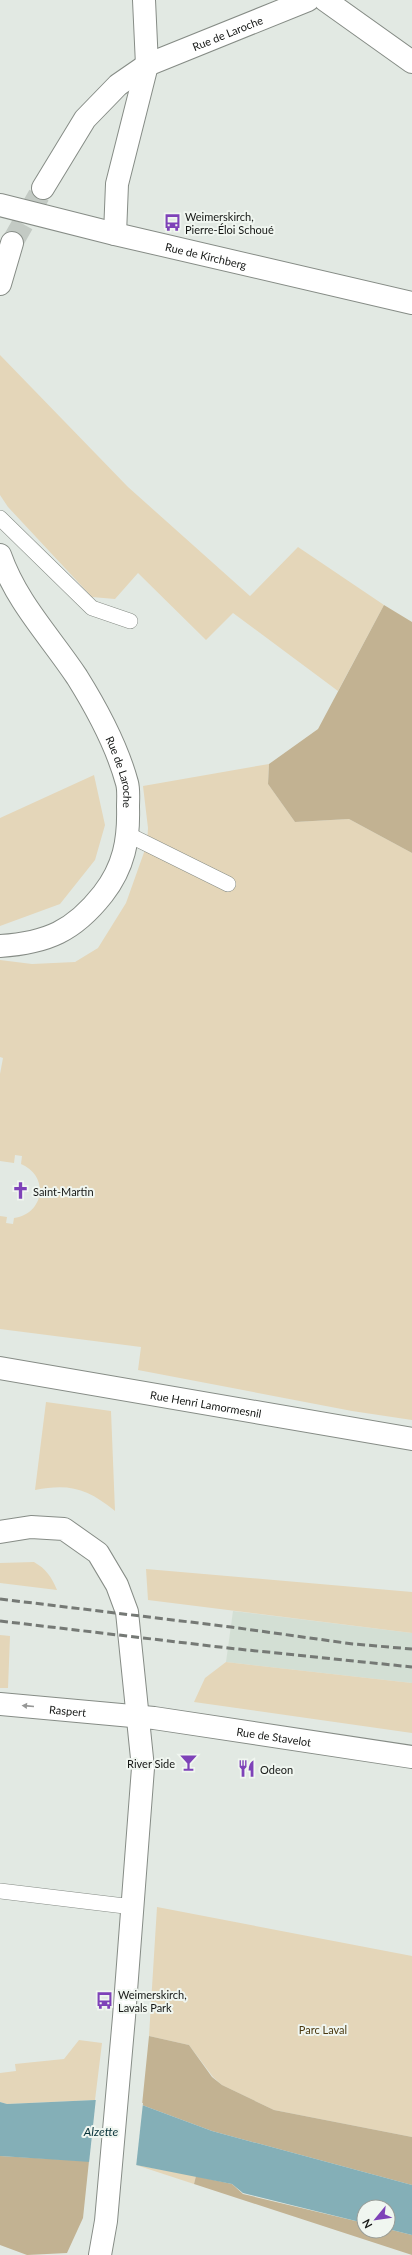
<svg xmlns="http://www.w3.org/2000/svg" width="412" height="2255" font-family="Lato,sans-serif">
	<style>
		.built { fill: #d3dfd4 }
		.green { fill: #e4d6b9 }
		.forest { fill: #c2b292 }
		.water { fill: #84afb7 }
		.pier { fill: #e2e9e3 }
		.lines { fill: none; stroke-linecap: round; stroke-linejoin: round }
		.street-tunnel { stroke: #c3cac4; stroke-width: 22; stroke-dasharray: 22 11; stroke-linecap: butt }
		.lane-casing { stroke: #868c86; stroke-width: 16 }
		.street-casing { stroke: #868c86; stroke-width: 24 }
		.secondary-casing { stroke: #868c86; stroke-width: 24 }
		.lane { stroke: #fff; stroke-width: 15 }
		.street { stroke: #fff; stroke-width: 22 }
		.secondary { stroke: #fff; stroke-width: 22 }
		.rail { stroke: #757975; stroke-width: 3; stroke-dasharray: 8 4; stroke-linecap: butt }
		.oneway { fill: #969796 }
		.labels { text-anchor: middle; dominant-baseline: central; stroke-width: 4; stroke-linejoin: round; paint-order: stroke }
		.street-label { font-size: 11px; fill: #151715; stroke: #f0f6f0 }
		.poi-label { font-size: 11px; fill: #151715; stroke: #f0f6f0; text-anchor: start }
		.park-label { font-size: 11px; fill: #4b3910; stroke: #f0f6f0 }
		.water-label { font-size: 12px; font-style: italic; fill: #073239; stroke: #f0f6f0 }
	</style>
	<rect width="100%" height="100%" fill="#e2e9e3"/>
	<path class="built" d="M 233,1611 L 412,1633 L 412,1683 L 226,1662 Z"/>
	<path class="green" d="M 0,355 L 128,487 L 250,596 L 298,547 L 384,605 L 338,691 L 233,613 L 206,640 L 138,573 L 115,599 L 92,597 L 8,507 L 0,495 Z
		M 269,764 L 268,784 L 295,822 L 349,819 L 412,853 L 412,1420 L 352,1411 L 138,1370 L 141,1347 L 0,1329 L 0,1216 L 7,1217 L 6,1223 L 13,1224 L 14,1218 C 44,1214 50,1176 21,1164 L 22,1156 L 15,1155 L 14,1163 L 0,1161 L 0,1074 L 3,1058 L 0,1057 L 0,960 L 32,964 L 75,962 L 98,948 L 126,903 L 147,844 L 148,828 L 143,786 Z
		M 94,775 L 105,825 L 95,860 L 60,904 L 0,926 L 0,818 Z
		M 46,1402 L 111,1411 L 115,1511 C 88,1489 70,1483 35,1490 Z
		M 34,1562 C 46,1569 51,1576 57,1590 L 0,1583 L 0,1563 Z
		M 146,1569 L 412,1592 L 412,1633 L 148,1600 Z
		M 0,1635 L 10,1636 L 8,1688 L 0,1688 Z
		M 226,1662 L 412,1683 L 412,1733 L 194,1702 L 205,1678 Z
		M 157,1907 L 412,1956 L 412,2137 L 274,2110 L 222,2085 L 213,2077 L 189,2045 L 149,2036 Z
		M 79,2040 L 102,2043 L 95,2100 L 7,2104 L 0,2102 L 0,2073 L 16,2071 L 15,2064 L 64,2059 Z
		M 136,2165 L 196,2176 L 194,2184 Z"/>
	<path class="forest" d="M 384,605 L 412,622 L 412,853 L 349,819 L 295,822 L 268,784 L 269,764 L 318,729 Z
		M 149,2036 L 189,2045 L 212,2077 L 222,2085 L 274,2110 L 412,2137 L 412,2185 L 212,2131 L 142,2105 Z
		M 0,2156 L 89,2161 L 83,2218 L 67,2253 L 27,2255 L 0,2245 Z
		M 196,2176 L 232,2184 L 243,2194 L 364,2223 L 364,2231 L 388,2231 L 388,2229 L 412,2235 L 412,2255 L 194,2184 Z"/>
	<path class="water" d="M 95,2100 L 142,2105 L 212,2131 L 412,2185 L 412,2235 L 388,2229 L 388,2207 L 364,2207 L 364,2223 L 243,2193 L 232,2184 L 136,2165 L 0,2156 L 0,2102 L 7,2104 Z"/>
	<path class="pier" d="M 96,2098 L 143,2103 L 136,2167 L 89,2163 Z"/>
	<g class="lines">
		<path class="street-tunnel" d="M 12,243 L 43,188"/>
		<defs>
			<path id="lane" d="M 0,518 L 92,608 L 130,621
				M 129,835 L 228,884
				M 0,1891 L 133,1907"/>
			<g id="street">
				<path d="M 325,0 L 412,62"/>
				<path id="s1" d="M 43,188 L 85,119 L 118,85 L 147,65 L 308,0"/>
				<path d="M 115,234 L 117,184 L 147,65 L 144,0"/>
				<path d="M 0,284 L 12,243"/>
				<path id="s2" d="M 0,555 C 17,603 49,635 77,677 C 97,709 117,746 127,783 C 129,790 128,799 128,807 C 129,840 124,867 103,894 C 74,931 47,943 0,946"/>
				<path id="s3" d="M 0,1368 L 412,1439"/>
				<path id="s4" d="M 0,1704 L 154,1718 L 412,1757"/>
			</g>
			<g id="secondary">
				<path id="s5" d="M 0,205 L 115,234 L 412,303"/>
				<path d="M 0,1532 L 31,1527 L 64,1529 L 98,1553 L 117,1585 L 127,1612 L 143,1768 L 124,2017 L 106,2221 L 100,2255"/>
			</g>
		</defs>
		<use href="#lane" class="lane-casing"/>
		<use href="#street" class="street-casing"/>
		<use href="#secondary" class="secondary-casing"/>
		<use href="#lane" class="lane"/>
		<use href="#street" class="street"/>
		<use href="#secondary" class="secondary"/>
		<path class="rail" d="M 0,1599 L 231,1627 L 353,1644 L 412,1649
			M 0,1621 L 228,1648 L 412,1667"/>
	</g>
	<defs><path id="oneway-solid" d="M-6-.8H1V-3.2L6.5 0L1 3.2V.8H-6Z"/></defs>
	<use class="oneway" href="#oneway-solid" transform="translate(28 1706) rotate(-175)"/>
	<defs>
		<symbol id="bus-bare" viewBox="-9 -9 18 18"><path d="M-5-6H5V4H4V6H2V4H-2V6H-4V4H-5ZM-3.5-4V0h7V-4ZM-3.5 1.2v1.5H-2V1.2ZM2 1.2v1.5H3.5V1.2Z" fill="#7e42b8" stroke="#f0f6f0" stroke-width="2.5" paint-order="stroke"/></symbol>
		<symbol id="church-bare" viewBox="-9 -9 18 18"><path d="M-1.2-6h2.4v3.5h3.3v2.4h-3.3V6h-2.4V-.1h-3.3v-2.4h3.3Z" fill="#7e42b8" stroke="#f0f6f0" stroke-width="2.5" paint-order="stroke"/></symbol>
		<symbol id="bar-bare" viewBox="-9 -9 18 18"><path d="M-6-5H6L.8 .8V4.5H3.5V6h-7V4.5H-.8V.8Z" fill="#7e42b8" stroke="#f0f6f0" stroke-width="2.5" paint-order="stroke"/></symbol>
		<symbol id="restaurant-bare" viewBox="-9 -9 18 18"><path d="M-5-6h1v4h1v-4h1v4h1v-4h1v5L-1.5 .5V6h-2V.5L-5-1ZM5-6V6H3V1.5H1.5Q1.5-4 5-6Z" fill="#7e42b8" stroke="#f0f6f0" stroke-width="2.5" paint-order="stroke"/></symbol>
	</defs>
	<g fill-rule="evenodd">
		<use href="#bus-bare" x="160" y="210" width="25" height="25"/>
		<use href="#church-bare" x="8" y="1178" width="25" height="25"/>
		<use href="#bar-bare" x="176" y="1750" width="25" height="25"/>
		<use href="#restaurant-bare" x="234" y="1756" width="25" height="25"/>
		<use href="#bus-bare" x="92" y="1988" width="25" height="25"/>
	</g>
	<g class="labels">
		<g class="street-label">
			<text stroke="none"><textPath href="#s1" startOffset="250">Rue de Laroche</textPath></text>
			<text stroke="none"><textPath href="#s5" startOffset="212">Rue de Kirchberg</textPath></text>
			<text stroke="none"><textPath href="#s2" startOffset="250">Rue de Laroche</textPath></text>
			<text stroke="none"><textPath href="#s3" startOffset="209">Rue Henri Lamormesnil</textPath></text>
			<text stroke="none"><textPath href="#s4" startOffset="68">Raspert</textPath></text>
			<text stroke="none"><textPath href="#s4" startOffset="276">Rue de Stavelot</textPath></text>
		</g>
		<g class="poi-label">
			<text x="185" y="216">Weimerskirch,<tspan x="185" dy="13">Pierre-Éloi Schoué</tspan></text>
			<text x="33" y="1191">Saint-Martin</text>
			<text x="175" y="1763" text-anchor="end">River Side</text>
			<text x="260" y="1769">Odeon</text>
			<text x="118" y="1994">Weimerskirch,<tspan x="118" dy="13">Lavals Park</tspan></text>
		</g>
		<g class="park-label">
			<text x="323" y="2029">Parc Laval</text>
		</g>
		<g class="water-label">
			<text x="101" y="2131">Alzette</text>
		</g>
	</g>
	<g transform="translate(376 2219) rotate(241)"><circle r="19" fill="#f0f6f0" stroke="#989d98"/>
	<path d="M0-3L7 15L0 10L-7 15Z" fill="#7e42b8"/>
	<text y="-6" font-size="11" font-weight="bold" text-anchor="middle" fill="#151715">N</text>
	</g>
</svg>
